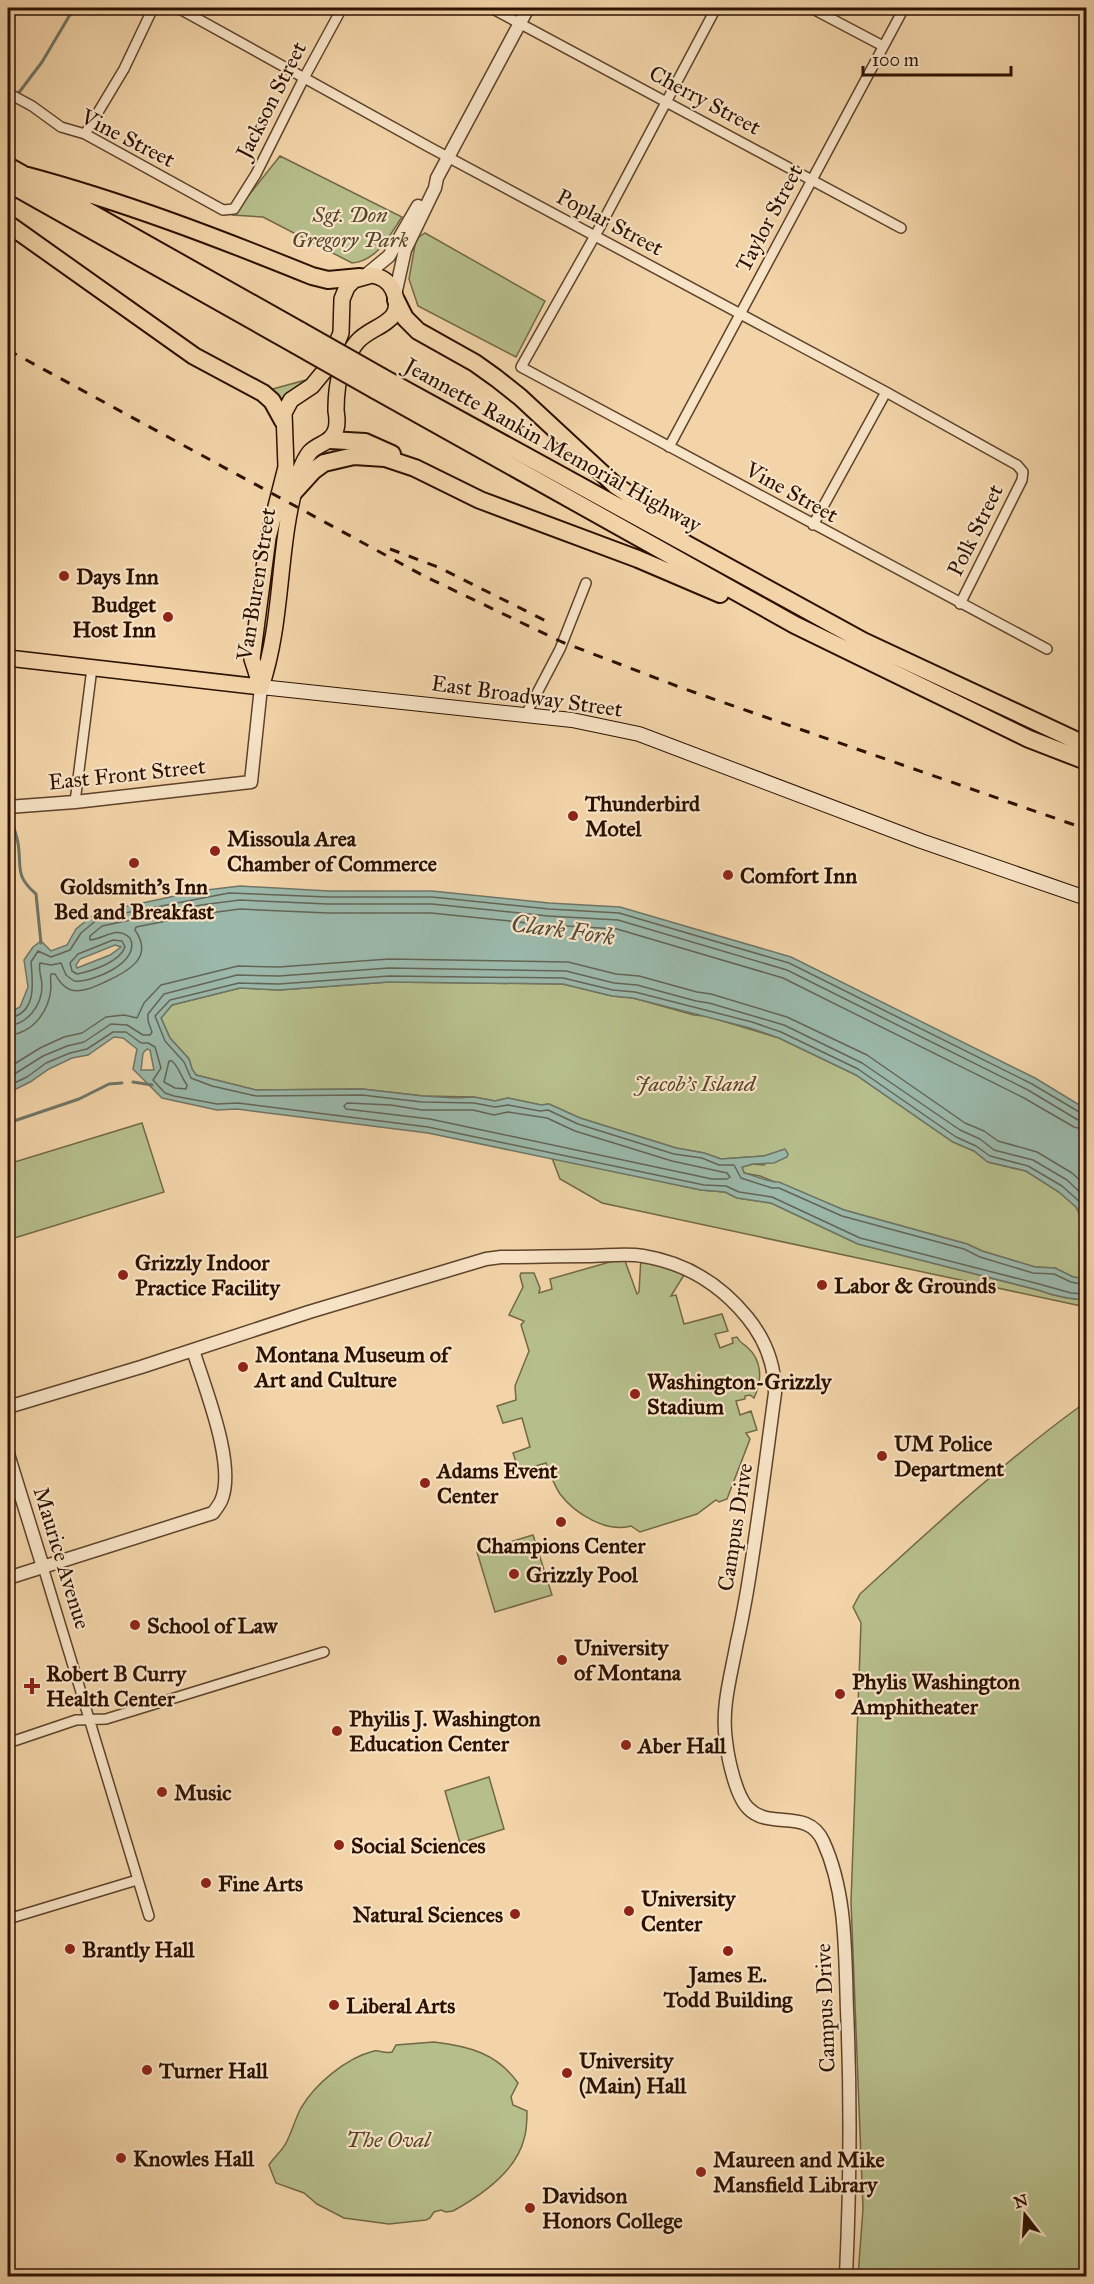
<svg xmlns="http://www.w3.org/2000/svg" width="1094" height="2284" font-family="'IM FELL Great Primer',serif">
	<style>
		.green { fill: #b6be8b; stroke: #716846; stroke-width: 1.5 }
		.water { fill: #9bb8aa; stroke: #6f7566; stroke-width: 1.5; fill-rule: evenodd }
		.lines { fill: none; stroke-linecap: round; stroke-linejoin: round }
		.shore { stroke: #646455; stroke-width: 1.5 }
		.stream { stroke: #6f7566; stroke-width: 3 }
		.minor-casing { stroke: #5e422a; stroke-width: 12 }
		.tertiary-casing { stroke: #5e422a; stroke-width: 15 }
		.secondary-casing { stroke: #2c1100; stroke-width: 16 }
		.trunk-casing { stroke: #2c1100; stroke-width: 18 }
		.motorway-casing { stroke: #2c1100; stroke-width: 20 }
		.minor { stroke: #f7e3c6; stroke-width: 9 }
		.tertiary { stroke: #f7e3c6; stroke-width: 12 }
		.secondary { stroke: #f7e3c6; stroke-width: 14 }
		.trunk { stroke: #f2d4a8; stroke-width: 15 }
		.motorway { stroke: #f2d4a8; stroke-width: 16 }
		.rail { stroke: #2c1100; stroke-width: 3; stroke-dasharray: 10 10; stroke-linecap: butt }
		.motorway-bridge-casing { stroke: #2c1100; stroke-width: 20; stroke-linecap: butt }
		.motorway-bridge { stroke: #f2d4a8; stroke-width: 16 }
		.poi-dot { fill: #8f2418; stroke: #f7e3c6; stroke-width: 2 }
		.labels { text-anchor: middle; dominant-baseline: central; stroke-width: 4.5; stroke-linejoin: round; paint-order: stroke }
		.street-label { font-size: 22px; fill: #2c1100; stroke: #f7e3c6 }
		.park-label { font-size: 22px; font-style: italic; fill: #55452a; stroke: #f7e3c6 }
		.poi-label { font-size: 22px; font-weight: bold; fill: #2c1100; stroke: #f7e3c6; text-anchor: start }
		.water-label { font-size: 24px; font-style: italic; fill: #534b3c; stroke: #f7e3c6 }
	</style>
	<rect width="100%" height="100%" fill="#f2d4a8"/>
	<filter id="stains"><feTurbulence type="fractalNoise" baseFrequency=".00333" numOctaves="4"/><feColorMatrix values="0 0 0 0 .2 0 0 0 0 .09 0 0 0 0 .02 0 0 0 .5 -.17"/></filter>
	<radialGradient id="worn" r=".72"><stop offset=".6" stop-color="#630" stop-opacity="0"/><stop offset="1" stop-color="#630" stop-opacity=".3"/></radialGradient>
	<path class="green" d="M 280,156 L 402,217 C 389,236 377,261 352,263 L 263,217 L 233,215 Z
		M 425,233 L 545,301 L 516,357 L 418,306 L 409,279 L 416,239 Z
		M 306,380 L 308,384 L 283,401 L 279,402 L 269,390 Z
		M 389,982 L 563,984 L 612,996 L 633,998 L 694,1015 L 706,1016 L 779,1038 L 856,1075 L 953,1142 L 974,1151 L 988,1162 L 1026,1171 L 1059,1192 L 1076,1207 L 1084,1222 L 1086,1239 L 1086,1279 L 1073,1277 L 1055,1268 L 1035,1267 L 982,1251 L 967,1244 L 844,1210 L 760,1176 L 744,1173 L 742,1167 L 753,1164 L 764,1165 L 779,1152 L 764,1156 L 721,1159 L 704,1153 L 676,1148 L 580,1118 L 549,1104 L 541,1105 L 508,1098 L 495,1101 L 474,1097 L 423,1096 L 362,1089 L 256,1090 L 196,1075 L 192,1069 L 189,1059 L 170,1038 L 161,1018 L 172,1005 L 240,988 L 279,990 Z
		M 142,1123 L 164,1192 L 8,1240 L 8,1164 Z
		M 552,1158 L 701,1190 L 725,1192 L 737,1198 L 771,1203 L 858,1244 L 1038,1290 C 1054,1296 1069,1299 1086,1300 L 1086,1307 L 602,1203 L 560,1179 Z
		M 641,1257 L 652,1260 L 684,1275 L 671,1296 L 676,1295 L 684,1324 L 722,1314 L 728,1331 L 715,1334 L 720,1348 L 733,1343 L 732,1338 L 737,1337 C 740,1343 742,1343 747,1347 C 763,1361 762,1381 754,1398 L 750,1395 L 745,1396 L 745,1399 L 736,1401 L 740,1415 L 751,1411 L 757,1430 L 746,1433 L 750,1439 L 727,1499 L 719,1502 L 716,1500 L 697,1514 L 640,1532 L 631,1526 C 607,1533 575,1514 560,1494 C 554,1485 550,1474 546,1463 L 519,1471 L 513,1453 L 530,1447 L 522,1418 L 503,1423 L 497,1406 L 516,1400 L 515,1386 L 529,1351 L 521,1325 L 524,1321 L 509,1315 L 523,1287 L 520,1276 L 521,1273 L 534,1273 L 540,1288 L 539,1293 L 552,1289 L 550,1279 L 624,1258 L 637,1294 L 639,1292 Z
		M 1086,1404 L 1086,2276 L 858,2276 L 863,2209 L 851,1902 L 861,1623 L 853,1607 L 860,1594 C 931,1529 1001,1464 1079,1407 Z
		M 533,1535 L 552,1595 L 495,1612 L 477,1552 Z
		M 489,1777 L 504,1829 L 460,1843 L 445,1791 Z
		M 434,2042 C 468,2046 497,2053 518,2083 L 511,2097 L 513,2105 L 527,2111 C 527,2120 527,2130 524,2139 C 516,2172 480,2196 453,2211 L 446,2212 L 441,2210 L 434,2212 L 430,2218 L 426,2220 L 389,2224 L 344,2218 L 317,2204 L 304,2193 L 276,2183 L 269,2165 C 274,2157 282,2151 286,2143 C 292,2132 295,2119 301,2108 C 315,2084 346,2058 374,2051 C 380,2050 385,2054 392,2052 L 396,2045 Z"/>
	<path class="water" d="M 240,886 L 329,891 L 432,891 L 549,903 L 620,907 L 791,957 L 1035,1078 L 1086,1109 L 1086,1239 L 1084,1222 L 1076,1207 L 1059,1192 L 1026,1171 L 988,1162 L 974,1151 L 953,1142 L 856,1075 L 779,1038 L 750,1028 L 633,998 L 612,996 L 563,984 L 389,982 L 279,990 L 240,988 L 172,1005 L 161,1018 L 170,1038 L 189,1059 L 192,1069 L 196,1075 L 256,1090 L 362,1089 L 423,1096 L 456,1098 L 474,1097 L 495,1101 L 508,1098 L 541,1105 L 549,1104 L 580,1118 L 676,1148 L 704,1153 L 721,1159 L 764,1156 L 785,1149 L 788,1154 L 787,1157 L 774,1163 L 753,1164 L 742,1167 L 744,1173 C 754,1175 770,1183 779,1182 L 844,1210 L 967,1244 L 982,1251 L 1035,1267 L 1055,1268 L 1073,1277 L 1086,1279 L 1086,1300 C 1069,1299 1054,1296 1038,1290 L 858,1244 L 771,1203 L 737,1198 L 725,1192 L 701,1190 L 428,1133 L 237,1109 L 217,1110 L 162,1098 L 133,1069 L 137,1049 L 123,1038 L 114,1037 L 88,1055 L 72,1058 L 49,1069 L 30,1082 L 8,1093 L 8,1013 L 20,1007 L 28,987 L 24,960 L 33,947 L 41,941 L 51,951 L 67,945 L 76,929 L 96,913 L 198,891 ZM 115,945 L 121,947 L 110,955 L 77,968 L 76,965 L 80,959 ZM 147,1049 L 150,1050 L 154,1070 L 141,1070 L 143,1053 Z"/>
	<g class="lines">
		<path class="shore" d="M 113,940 L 122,941 L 125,947 C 120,962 92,971 77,974 L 72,971 L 70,963 L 78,954 Z
			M 8,1018 C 37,1014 33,984 31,962 L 38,951 L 51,957 L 70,950 L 81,933 L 99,918 L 229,893 L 328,897 L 432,897 L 549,909 L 619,913 L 789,963 L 1032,1084 L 1081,1113 L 1086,1114
			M 8,1026 C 27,1024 42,1006 42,986 C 42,978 38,970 40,963 L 51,965 L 61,963 L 66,975 L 74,981 C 92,983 142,962 130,938 C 116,925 105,939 90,940 L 90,936 L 102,926 L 201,905 L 240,900 L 328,904 L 432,904 L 548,916 L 618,920 L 787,970 L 1028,1090 L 1078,1120 L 1086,1121
			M 8,1035 C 32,1034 49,1012 51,988 C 51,983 50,979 51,974 L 55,974 C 59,981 63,987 71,990 C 83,993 96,986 107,981 C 129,971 154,957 135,930 L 136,927 L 202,914 L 240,909 L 328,913 L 431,913 L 548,925 L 617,929 L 783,978 L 1024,1098 L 1074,1127 L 1086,1130
			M 169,1061 L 172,1061 C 179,1067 181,1077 187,1085 L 186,1089 L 175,1088 L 164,1082 Z
			M 8,1068 L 40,1048 L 64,1037 L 82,1033 L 106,1017 L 124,1015 L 137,1018 L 144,1003 L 161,985 L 238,966 L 279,967 L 389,959 L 568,962 L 616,974 L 639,976 L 697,992 L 711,994 L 787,1017 L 867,1055 L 965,1123 L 984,1131 L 998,1141 L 1037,1152 L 1072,1173 L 1086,1186
			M 8,1078 L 43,1056 L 67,1046 L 84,1042 L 111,1024 L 127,1025 L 143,1035 L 150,1035 L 152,1032 L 148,1021 L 148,1014 L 164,994 L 237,975 L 279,976 L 389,968 L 566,971 L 614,983 L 637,985 L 696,1001 L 709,1003 L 784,1025 L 862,1063 L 960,1130 L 980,1139 L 994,1150 L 1033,1160 L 1067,1180 L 1086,1198
			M 8,1086 L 27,1077 L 46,1063 L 70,1053 L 87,1049 L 113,1032 L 126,1032 L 141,1043 L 148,1043 L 155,1047 L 161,1068 L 153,1080 L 165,1093 L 174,1096 L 217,1104 L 238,1103 L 428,1127 L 704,1185 L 726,1186 L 739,1192 L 772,1197 L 860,1238 L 1039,1284 L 1071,1293 L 1086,1294
			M 347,1103 L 391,1105 L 422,1110 L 473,1110 L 494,1115 L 508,1112 L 547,1118 L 575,1131 L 672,1161 L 727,1173 L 730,1177 L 727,1179 L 712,1179 L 430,1119 L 346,1109 L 344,1106 Z
			M 1086,1214 L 1081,1203 L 1062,1186 L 1028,1166 L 990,1156 L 976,1146 L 956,1137 L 858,1069 L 781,1032 L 752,1022 L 635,992 L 613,990 L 563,978 L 389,976 L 279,984 L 239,983 L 170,1000 L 155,1016 L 165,1041 L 184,1062 L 191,1078 L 212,1086 L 256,1096 L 362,1095 L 422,1102 L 474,1103 L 495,1107 L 508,1105 L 540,1111 L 548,1110 L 578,1124 L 674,1154 L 702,1158 L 719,1165 L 734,1165 L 741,1178 L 772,1188 L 779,1188 L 842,1216 L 964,1249 L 980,1257 L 1033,1273 L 1054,1274 L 1071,1282 L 1086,1285"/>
		<path class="stream" d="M 8,107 L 42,62 L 74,8
			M 8,788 L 9,804
			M 10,810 C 11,822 16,832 18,843 C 22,867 14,875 36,894 L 41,943
			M 133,1082 L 152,1085
			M 8,1123 L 79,1099 L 109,1084 L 122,1083"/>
		<defs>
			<path id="minor" d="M 178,8 L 429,147 L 886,392 L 1017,465 L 1023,472 L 1022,480 L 960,604
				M 491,8 L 901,228
				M 716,8 L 601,225 L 521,367 L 1047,649
				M 811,8 L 883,46
				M 8,93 L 32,106 L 61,127 L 85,134 L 223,210 L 234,209 L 256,174 L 304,78 L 342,8
				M 85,134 L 124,69 L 153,8
				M 669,447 L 904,8
				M 813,525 L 886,392
				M 525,716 L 560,649 L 586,583
				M 75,802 L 92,668
				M 43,1567 L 149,1916
				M 8,1743 L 76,1720 L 106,1719 L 324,1652
				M 8,1919 L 137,1880"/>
			<path id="tertiary" d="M 366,275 L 389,256 L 418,206
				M 395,295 L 405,250 L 435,188 L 437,178 L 528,8
				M 8,807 L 75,802 L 251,782 L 261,687
				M 8,1407 L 141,1367 L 309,1312 L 486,1259 L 501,1257 C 530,1257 559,1256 588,1256 C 606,1256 626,1253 643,1256 C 686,1263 720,1284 747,1317 C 765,1339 775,1364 775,1393 C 766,1459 758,1525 747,1591 C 744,1608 741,1625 737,1642 C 731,1676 721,1707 726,1741 C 728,1759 736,1796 748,1808 C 770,1831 807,1807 823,1841 C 847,1893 845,1954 847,2010 C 851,2099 850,2188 846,2276
				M 8,1454 L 43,1567
				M 8,1578 L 213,1513 C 216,1509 219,1505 221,1501 C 237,1466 204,1386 193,1350"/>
			<path id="secondary" d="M 261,687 L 572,720 L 639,734 L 921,841 L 1086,898"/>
			<path id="trunk" d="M 372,275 C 381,277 388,280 393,290 C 408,324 372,324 357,342 C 351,349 347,358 343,366 C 337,380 336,395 336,411 C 337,417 338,422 336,429 C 332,443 319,443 310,452 C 304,459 301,468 298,476 C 277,545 284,619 261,687 L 252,659 L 268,538 L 286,467 L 284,413 L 291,400 L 312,386 L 326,369 L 341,333 L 342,299 L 347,287 L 354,280 Z
				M 8,658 L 261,687"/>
			<path id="motorway" d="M 8,166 L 301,331
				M 24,175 C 122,201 218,238 312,276 L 328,280 L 360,277
				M 8,183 L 294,344
				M 8,224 L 194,356 L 263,393 L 272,401 L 283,421
				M 396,300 L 405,318 L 418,331 L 475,363 L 496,378 L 520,397 L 615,485 L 682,530
				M 382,377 L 863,641 L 1086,745
				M 375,390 L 795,625 L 1029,739 L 1086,761
				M 330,440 L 365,442 L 392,454
				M 293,493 L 313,471 L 324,463 L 354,456 L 385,458 L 415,468 L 480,500 L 638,559 L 720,594"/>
		</defs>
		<use href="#minor" class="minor-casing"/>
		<use href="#tertiary" class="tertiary-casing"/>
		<use href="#secondary" class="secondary-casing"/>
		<use href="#trunk" class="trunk-casing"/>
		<use href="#motorway" class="motorway-casing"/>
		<use href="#minor" class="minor"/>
		<use href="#tertiary" class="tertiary"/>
		<use href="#secondary" class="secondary"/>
		<use href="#trunk" class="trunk"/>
		<use href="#motorway" class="motorway"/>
		<path class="rail" d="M 8,350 L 424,576 L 562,642 L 682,688 L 1086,829
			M 390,549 L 438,567 L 550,623"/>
		<defs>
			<path id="motorway-bridge" d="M 301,331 L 382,377
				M 294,344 L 375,390"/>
		</defs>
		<use href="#motorway-bridge" class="motorway-bridge-casing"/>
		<use href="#motorway-bridge" class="motorway-bridge"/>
	</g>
	<g class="poi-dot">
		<circle cx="64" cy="576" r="6"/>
		<circle cx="168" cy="617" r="6"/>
		<circle cx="573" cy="816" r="6"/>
		<circle cx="215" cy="851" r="6"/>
		<circle cx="134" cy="863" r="6"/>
		<circle cx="728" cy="875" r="6"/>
		<circle cx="123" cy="1275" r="6"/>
		<circle cx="822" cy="1285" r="6"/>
		<circle cx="243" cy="1367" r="6"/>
		<circle cx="635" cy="1394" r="6"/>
		<circle cx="882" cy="1456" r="6"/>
		<circle cx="425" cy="1483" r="6"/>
		<circle cx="561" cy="1522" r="6"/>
		<circle cx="514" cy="1574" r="6"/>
		<circle cx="135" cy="1625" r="6"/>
		<circle cx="562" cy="1660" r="6"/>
		<path d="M29 1677h6v6h6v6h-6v6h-6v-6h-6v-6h6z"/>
		<circle cx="840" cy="1694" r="6"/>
		<circle cx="337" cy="1731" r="6"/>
		<circle cx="626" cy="1745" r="6"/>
		<circle cx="162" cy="1792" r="6"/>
		<circle cx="339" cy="1845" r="6"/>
		<circle cx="206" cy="1883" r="6"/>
		<circle cx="629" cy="1911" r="6"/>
		<circle cx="515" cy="1914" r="6"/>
		<circle cx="70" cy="1949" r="6"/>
		<circle cx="728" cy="1951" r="6"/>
		<circle cx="334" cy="2005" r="6"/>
		<circle cx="147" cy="2070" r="6"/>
		<circle cx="567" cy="2073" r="6"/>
		<circle cx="121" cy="2158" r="6"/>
		<circle cx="701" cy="2172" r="6"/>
		<circle cx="530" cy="2208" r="6"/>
	</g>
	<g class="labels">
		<g class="street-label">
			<text transform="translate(271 100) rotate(-63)">Jackson Street</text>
			<text transform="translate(705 100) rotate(28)">Cherry Street</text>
			<text transform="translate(128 138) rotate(27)">Vine Street</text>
			<text transform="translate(769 218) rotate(-62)">Taylor Street</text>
			<text transform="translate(610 222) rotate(28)">Poplar Street</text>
			<text transform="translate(553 445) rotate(29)">Jeannette Rankin Memorial Highway</text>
			<text transform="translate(792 492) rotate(29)">Vine Street</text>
			<text transform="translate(975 530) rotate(-64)">Polk Street</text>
			<text transform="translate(256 584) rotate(-81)">Van Buren Street</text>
			<text transform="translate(527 696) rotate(8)">East Broadway Street</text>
			<text transform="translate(127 774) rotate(-6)">East Front Street</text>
			<text transform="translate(735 1527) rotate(-81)">Campus Drive</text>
			<text transform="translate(62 1558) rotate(73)">Maurice Avenue</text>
			<text transform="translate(825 2008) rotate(-92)">Campus Drive</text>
		</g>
		<g class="park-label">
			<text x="350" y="214">Sgt. Don<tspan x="350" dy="25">Gregory Park</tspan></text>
			<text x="695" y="1083">Jacob's Island</text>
			<text x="388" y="2139">The Oval</text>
		</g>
		<g class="poi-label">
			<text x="76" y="576">Days Inn</text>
			<text x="156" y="604" text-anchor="end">Budget<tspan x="156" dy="25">Host Inn</tspan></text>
			<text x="585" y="803">Thunderbird<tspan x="585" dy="25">Motel</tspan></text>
			<text x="227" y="838">Missoula Area<tspan x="227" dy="25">Chamber of Commerce</tspan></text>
			<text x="740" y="875">Comfort Inn</text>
			<text x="134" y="886" text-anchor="middle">Goldsmith's Inn<tspan x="134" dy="25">Bed and Breakfast</tspan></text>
			<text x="135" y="1262">Grizzly Indoor<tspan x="135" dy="25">Practice Facility</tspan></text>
			<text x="834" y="1285">Labor &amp; Grounds</text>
			<text x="255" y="1354">Montana Museum of<tspan x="255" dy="25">Art and Culture</tspan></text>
			<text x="647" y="1381">Washington-Grizzly<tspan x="647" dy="25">Stadium</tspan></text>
			<text x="894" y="1443">UM Police<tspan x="894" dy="25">Department</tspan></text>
			<text x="437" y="1470">Adams Event<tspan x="437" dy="25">Center</tspan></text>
			<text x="561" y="1545" text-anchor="middle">Champions Center</text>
			<text x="526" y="1574">Grizzly Pool</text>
			<text x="147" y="1625">School of Law</text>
			<text x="574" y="1647">University<tspan x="574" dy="25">of Montana</tspan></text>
			<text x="46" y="1673">Robert B Curry<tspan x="46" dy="25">Health Center</tspan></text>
			<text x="852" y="1681">Phylis Washington<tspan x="852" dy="25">Amphitheater</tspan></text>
			<text x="349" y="1718">Phyilis J. Washington<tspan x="349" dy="25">Education Center</tspan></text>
			<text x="638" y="1745">Aber Hall</text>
			<text x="174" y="1792">Music</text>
			<text x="351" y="1845">Social Sciences</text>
			<text x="218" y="1883">Fine Arts</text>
			<text x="641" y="1898">University<tspan x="641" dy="25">Center</tspan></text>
			<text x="503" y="1914" text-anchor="end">Natural Sciences</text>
			<text x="82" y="1949">Brantly Hall</text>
			<text x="728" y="1974" text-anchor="middle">James E.<tspan x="728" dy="25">Todd Building</tspan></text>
			<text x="346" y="2005">Liberal Arts</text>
			<text x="579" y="2060">University<tspan x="579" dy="25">(Main) Hall</tspan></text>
			<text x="159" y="2070">Turner Hall</text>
			<text x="133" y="2158">Knowles Hall</text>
			<text x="713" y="2159">Maureen and Mike<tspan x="713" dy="25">Mansfield Library</tspan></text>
			<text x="542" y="2195">Davidson<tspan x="542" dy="25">Honors College</tspan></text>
		</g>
		<g class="water-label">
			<text transform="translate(563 930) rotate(8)">Clark Fork</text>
		</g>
	</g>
	<rect width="1094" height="2284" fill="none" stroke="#f2d4a8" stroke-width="30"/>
	<rect x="9" y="9" width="1076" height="2266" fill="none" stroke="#2c1100" stroke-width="3"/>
	<rect x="15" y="15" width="1064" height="2254" fill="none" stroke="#2c1100" stroke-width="1.5"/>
	<g transform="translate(1025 2215) rotate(343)" stroke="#f7e3c6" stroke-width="4.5" paint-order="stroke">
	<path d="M0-4.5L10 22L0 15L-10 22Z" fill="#2c1100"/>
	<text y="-9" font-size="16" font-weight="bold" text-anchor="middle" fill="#2c1100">N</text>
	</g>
	<path d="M863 66v9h148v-9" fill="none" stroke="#2c1100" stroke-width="3"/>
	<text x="872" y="66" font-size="18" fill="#2c1100" stroke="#f7e3c6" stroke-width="4.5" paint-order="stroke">100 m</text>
	<rect width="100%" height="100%" filter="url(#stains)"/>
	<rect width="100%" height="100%" fill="url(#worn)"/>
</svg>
